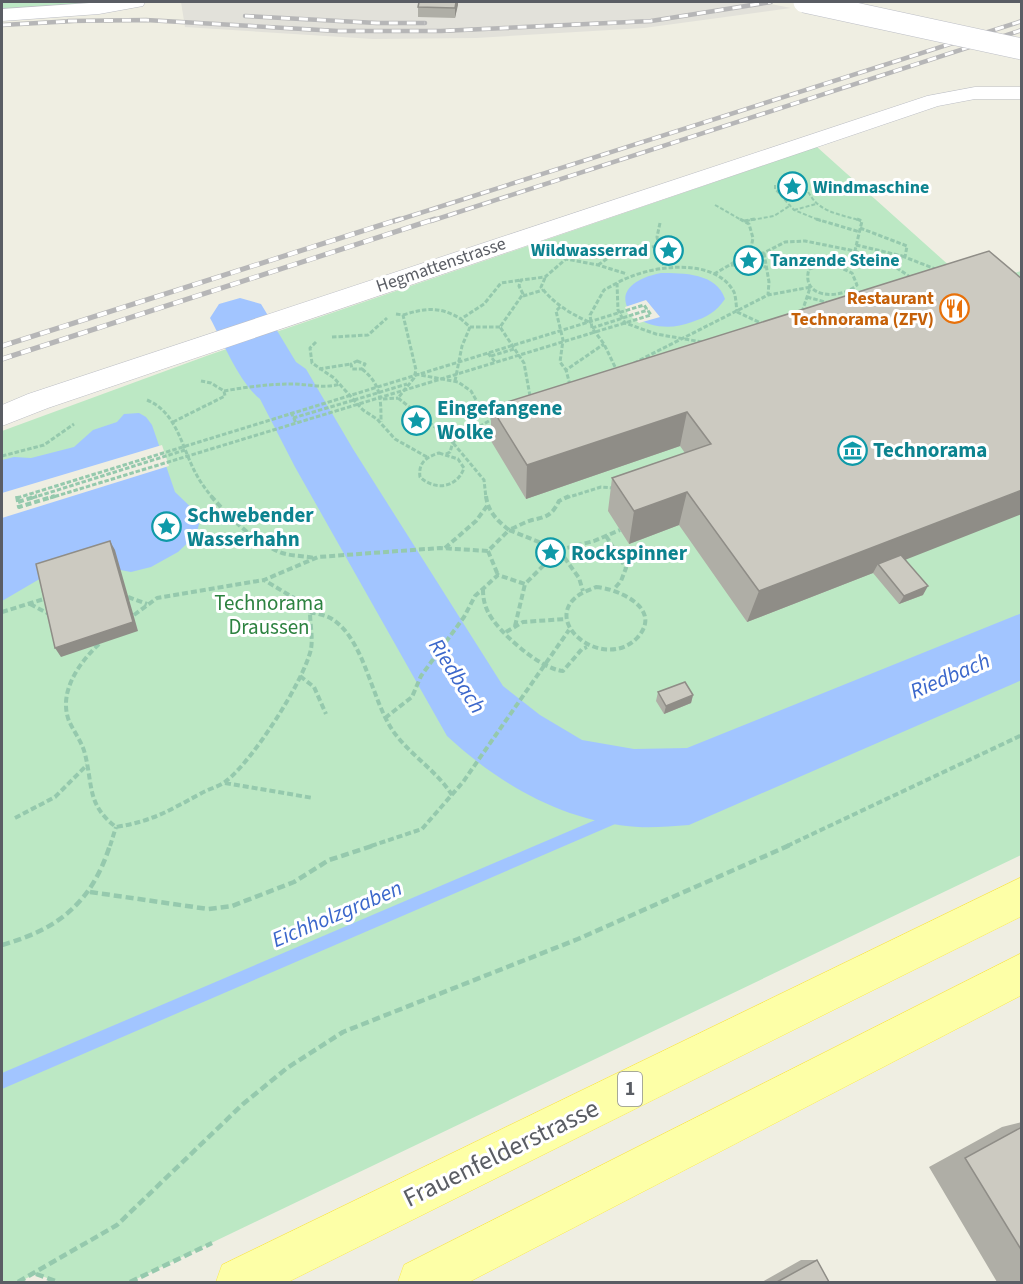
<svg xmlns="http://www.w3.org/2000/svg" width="1023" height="1284" font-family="'Source Sans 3',sans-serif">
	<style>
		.industrial { fill: #e2e1da }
		.green { fill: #bce8c4 }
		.water { fill: #a2c5ff }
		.pier { fill: #efeee2 }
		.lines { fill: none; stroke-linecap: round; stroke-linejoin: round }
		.stream { fill: #a2c5ff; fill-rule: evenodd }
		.river { fill: #a2c5ff; fill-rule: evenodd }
		.street-casing { stroke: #bcbec5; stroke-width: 1 }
		.primary-casing { stroke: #fcea4e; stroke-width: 1 }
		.path-far3 { stroke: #95c9ad; stroke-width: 2; stroke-dasharray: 4 2; stroke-linecap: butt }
		.path-far2 { stroke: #95c9ad; stroke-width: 3; stroke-dasharray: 4.5 2; stroke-linecap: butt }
		.path-far1 { stroke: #95c9ad; stroke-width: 4; stroke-dasharray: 6 3; stroke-linecap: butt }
		.path { stroke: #95c9ad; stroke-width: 4.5; stroke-dasharray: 8 4; stroke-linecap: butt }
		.street { fill: #fff; fill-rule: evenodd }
		.primary { fill: #fdffa7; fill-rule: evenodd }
		.rail-far1-casing { stroke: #b6b6b7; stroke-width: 4.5 }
		.rail-casing { stroke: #b6b6b7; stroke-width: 5 }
		.rail-far1 { stroke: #fff; stroke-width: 3; stroke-dasharray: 9; stroke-linecap: butt }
		.rail { stroke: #fff; stroke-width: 4; stroke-dasharray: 10; stroke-linecap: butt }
		.street-bridge-casing { stroke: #bcbec5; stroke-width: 22; stroke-linecap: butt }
		.path-bridge-far1 { stroke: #95c9ad; stroke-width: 3; stroke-dasharray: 4.5 2; stroke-linecap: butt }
		.path-bridge { stroke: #95c9ad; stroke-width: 4; stroke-dasharray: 6 3; stroke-linecap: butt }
		.street-bridge { stroke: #fff; stroke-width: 21 }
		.wall { fill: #afaea6 }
		.shaded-wall { fill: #8f8d87 }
		.building { fill: #cccac1; stroke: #8f8d87; stroke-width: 1.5 }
		.labels { text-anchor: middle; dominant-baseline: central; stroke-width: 6; stroke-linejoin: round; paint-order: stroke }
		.far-culture-label { font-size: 18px; font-weight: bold; fill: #0d838f; stroke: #fff; text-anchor: start }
		.far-street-label { font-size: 18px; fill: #5a5d64; stroke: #fff }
		.far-food-label { font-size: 18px; font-weight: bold; fill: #c56008; stroke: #fff; text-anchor: end }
		.shield { fill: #fff; stroke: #8c8e92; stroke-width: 1.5 }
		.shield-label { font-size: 20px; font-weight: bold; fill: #5a5d64 }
		.culture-label { font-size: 21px; font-weight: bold; fill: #0d838f; stroke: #fff; text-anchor: start }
		.park-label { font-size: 21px; fill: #2d8240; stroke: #fff }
		.water-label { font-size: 22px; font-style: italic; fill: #3b67cb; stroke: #fff }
		.near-street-label { font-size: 26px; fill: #5a5d64; stroke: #fff }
	</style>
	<rect width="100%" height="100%" fill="#efeee2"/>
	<path class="industrial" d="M 181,2 L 761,2 L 791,8 L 644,28 L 476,38 L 373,39 L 185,27 Z"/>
	<path class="green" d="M 2,2 L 136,2 L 99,8 L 2,15 Z
		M 817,147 L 972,286 L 1021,271 L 1021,855 L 130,1282 L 58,1282 L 36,1274 L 18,1282 L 2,1282 L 2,431 L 209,355 Z"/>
	<path class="water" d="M 661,273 C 683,273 717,273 725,299 C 716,312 707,317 692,322 C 638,343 590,287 661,273 Z
		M 139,413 L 146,417 L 152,425 L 175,492 L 197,513 L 200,521 L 196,535 L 178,552 L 151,567 L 131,572 L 99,566 L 43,577 L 2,601 L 2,460 L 14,457 L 31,458 L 74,447 L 93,430 L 117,422 L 124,414 Z"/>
	<path class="pier" d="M 646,300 L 660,317 L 639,323 L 628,314 L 625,307 Z
		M 162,445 L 169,466 L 2,518 L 2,493 Z"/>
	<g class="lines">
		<path class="stream" d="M 689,780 L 694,782 L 696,786 L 694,790 L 2,1089 L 2,1073 Z"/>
		<path class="river" d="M 240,298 L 261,304 L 296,362 L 306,369 L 353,449 L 503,686 L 540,715 L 582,740 L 634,749 L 687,748 L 1022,613 L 1022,680 L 689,825 C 672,826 655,828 638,827 C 564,822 500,785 447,736 L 295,467 L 260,399 C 239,382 223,342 210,318 L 219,304 Z"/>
		<defs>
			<path id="street" d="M 104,2 L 145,2 L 143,6 L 99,14 L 2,21 L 2,9 Z
				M 975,87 L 1022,87 L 1022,99 L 975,99 L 938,106 L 48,408 L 2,426 L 2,405 L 28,394 L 927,96 Z"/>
			<path id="primary" d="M 1022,877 L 1022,916 L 288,1282 L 216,1282 L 222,1265 Z
				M 1022,953 L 1022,995 L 469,1282 L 398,1282 L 404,1265 Z"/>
		</defs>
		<use href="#street" class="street-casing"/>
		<use href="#primary" class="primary-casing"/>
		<path class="path-far3" d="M 796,179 C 807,185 809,198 819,205 C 830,214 847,216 861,221
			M 775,185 L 775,189 L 794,210 L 821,221
			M 715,205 L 743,221
			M 794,210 L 816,204
			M 746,221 L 774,216 L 791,205"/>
		<path class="path-far2" d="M 740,219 L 749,224 L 753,238 L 750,253
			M 816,219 L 860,232
			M 744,221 L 755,219
			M 660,223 L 657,237 L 664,267
			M 860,228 L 907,246 L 905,257
			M 856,245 L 902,256
			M 764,253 L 769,282 L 768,295
			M 825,264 L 835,265 L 852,273 L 857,285 C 841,300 800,299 809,269 Z
			M 598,265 L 618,251 L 659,246
			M 731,265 L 766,267
			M 845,268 L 853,259 L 862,221 L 857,219
			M 897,268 L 902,256 L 938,270
			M 714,274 L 750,253 L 764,253 L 785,242 L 805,241 L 855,251 L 897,268 L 910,277
			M 545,278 L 541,287 C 554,304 571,314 591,323
			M 617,283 L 604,290 L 590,315 L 592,328 L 604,344 L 617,371
			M 523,296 L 543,290
			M 807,297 L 829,303
			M 560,307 L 556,311 L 563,340 L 560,362 L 566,370
			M 737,312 L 763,324
			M 802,312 L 810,288
			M 396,314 L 403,315 L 416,370 L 414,378 L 398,398 L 449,438 L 484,480 L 486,498
			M 635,314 L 648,310
			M 403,315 C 425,308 440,306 461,319
			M 500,327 L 470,327 L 461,319 L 484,304 L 501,283 L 521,280
			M 332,337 L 368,335 L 387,318
			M 316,342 L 310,348 L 312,363 L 334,378 L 363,410 L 377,419 L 395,439 L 427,457
			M 702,342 L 656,334 L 625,323 L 618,310 L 617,283 C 646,266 714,255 734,292 C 736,297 736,305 737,311
			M 488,353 L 495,362
			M 491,356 L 514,349
			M 357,361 L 365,364 L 362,369 L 352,369 L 351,364 Z
			M 634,363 L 768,295 L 811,287
			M 319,369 L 351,364
			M 362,369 C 381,384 381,399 381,422
			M 415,374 L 458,382 L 471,391 L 479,405 L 493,418
			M 455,381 L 462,346 L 470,327
			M 570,385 L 566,370 L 604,344
			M 224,391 C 246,387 269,384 292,384 C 309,384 323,389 340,384
			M 530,396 L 524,363 L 500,327 L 523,294 L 519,286 L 521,280 L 545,277 L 566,259 L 598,265 L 627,274
			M 383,399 L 398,398
			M 147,400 C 176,412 181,444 194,470 C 199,480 205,489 213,498
			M 291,412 L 296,423
			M 293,418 L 354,400
			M 173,422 L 225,396 L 224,391 L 211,383 L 201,381
			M 439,453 L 458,459 L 464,468 C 457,488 435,491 420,477 C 418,463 426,457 439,453 Z
			M 446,454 L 450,452 L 453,442 L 494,418
			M 2,456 L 44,445 L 74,424
			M 32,498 L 185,450
			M 566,498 L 601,487 L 614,488"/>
		<path class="path-far1" d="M 211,496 C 230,518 254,542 282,553 C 292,556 304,556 315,558
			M 486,496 C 488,512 497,520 509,530 C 516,527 525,522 532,520 C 547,517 552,515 559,501 L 569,496
			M 18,502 L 37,496
			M 606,536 L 626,568 L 621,581 L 614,589
			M 445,548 L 476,521 L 487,506
			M 488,551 L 498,575
			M 596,587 C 619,589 664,609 637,638 C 605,671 544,626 575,598 C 580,593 590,590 596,587 Z
			M 483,589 C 483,597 484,604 488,612 C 498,632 540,669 563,671 L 582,649 L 587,647
			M 128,597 L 147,604
			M 30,604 L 51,615
			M 2,612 L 47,598
			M 310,612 C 317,614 326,615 332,619 C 365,640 371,699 393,731 C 410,755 436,770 452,795
			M 134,615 L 157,598 L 264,580 L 318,557 L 440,548 L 488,551 L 509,530 L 559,550 L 579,578 L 583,591
			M 515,626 L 525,584
			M 506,632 L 523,622 L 566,619
			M 99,644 C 79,663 58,692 69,721 C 74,732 82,742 85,754 C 93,786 87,805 116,827 C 153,821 168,811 200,794 C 208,789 218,787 225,782 C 252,762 304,681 311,649 C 313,638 310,623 310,612 L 294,598 L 264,580
			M 300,676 L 314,687 L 326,714
			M 385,718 L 412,697 L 421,676 L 464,617 L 475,596 L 498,575 L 525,584 L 559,550 L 594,541 L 620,530
			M 225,783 L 313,798
			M 15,818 L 55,797 L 87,765
			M 110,846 L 116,827
			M 371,846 L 422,829 L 463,782 L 569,630
			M 787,846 L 1022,735"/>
		<path class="path" d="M 90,892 L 208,909 L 232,906 L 294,882 L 329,860 L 375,845
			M 2,945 C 59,929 92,902 110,845
			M 36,1274 L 58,1282
			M 18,1282 L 117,1225 L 243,1104 L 287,1068 L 343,1032 L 578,939 L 790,845
			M 130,1282 L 212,1243"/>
		<use href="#street" class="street"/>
		<use href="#primary" class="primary"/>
		<defs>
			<path id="rail-far1" d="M 245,16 L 377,23 L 425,23
				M 68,21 L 146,20 L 338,31 L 441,31 L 651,21 L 771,2
				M 2,25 L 74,21
				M 395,221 L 1022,21
				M 431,221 L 1022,30"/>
			<path id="rail" d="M 2,346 L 400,219
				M 2,359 L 435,219"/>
		</defs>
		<use href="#rail-far1" class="rail-far1-casing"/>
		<use href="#rail" class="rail-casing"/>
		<use href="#rail-far1" class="rail-far1"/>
		<use href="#rail" class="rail"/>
		<defs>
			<path id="street-bridge" d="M 804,2 L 1022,49"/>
		</defs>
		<use href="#street-bridge" class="street-bridge-casing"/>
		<path class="path-bridge-far1" d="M 592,328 L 635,314
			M 354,400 L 407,384
			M 17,498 L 644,305 L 651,315 L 50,498"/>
		<path class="path-bridge" d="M 17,496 L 19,507 L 55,496"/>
		<use href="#street-bridge" class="street-bridge"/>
	</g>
	<path class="wall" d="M 419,2 L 458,2 L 455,18 L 418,17 L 418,7 Z
		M 989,251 L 906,560 L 923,595 L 899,604 L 873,573 L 747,622 L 679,525 L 629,544 L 608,511 L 612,478 L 685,453 L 680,446 L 526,499 L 491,441 L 491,407 Z
		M 658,692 L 693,695 L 691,703 L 664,714 L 656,701 Z
		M 1022,1122 L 1022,1282 L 997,1282 L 929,1167 L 1002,1127 Z
		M 801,1260 L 817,1260 L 829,1282 L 762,1282 Z"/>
	<path class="shaded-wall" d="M 456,2 L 458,2 L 458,5 L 455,18 L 455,8 Z
		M 687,412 L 680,446 L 526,499 L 527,465 Z
		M 1022,490 L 1022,514 L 882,569 L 878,564 L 873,573 L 747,622 L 759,591 Z
		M 687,492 L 679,525 L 629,544 L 634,511 Z
		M 110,541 L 115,550 L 138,631 L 61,657 L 55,648 Z
		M 928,586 L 923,595 L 899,604 L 904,596 Z
		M 693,695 L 691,703 L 664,714 L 666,706 Z"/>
	<path class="building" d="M 419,2 L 456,2 L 455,8 L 418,7 Z
		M 989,251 L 1022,279 L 1022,490 L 759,591 L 687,492 L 634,511 L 612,478 L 711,444 L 687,412 L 527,465 L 491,407 Z
		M 110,541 L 133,622 L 55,648 L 36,564 Z
		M 901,555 L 928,586 L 904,596 L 878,564 Z
		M 685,682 L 693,695 L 666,706 L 658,692 Z
		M 1022,1127 L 1022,1251 L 965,1158 Z
		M 817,1260 L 829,1282 L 777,1282 Z"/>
	<defs>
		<symbol id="sight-ring" viewBox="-11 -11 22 22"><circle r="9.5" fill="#fff" stroke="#0f9aa8" stroke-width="1.5"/><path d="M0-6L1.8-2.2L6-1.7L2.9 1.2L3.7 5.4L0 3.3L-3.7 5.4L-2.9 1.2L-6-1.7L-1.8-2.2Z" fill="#0f9aa8"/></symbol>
		<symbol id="restaurant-ring" viewBox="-11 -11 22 22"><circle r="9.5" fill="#fff" stroke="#e8710a" stroke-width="1.5"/><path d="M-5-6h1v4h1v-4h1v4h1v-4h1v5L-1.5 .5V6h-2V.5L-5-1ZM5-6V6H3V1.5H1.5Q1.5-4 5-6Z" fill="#e8710a"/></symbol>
		<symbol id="museum-ring" viewBox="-11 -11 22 22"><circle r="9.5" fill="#fff" stroke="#0f9aa8" stroke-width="1.5"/><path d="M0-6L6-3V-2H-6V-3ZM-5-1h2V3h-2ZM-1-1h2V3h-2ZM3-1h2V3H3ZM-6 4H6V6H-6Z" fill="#0f9aa8"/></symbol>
	</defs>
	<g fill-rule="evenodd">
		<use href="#sight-ring" x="776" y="170" width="33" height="33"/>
		<use href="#sight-ring" x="652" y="234" width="33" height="33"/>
		<use href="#sight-ring" x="732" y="244" width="33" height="33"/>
		<use href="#restaurant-ring" x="938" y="292" width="33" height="33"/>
		<use href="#sight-ring" x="400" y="404" width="33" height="33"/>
		<use href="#museum-ring" x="836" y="434" width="33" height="33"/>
		<use href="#sight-ring" x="150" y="510" width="33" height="33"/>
		<use href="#sight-ring" x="534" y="536" width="33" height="33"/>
	</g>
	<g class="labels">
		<g class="far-culture-label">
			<text x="813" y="187">Windmaschine</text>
			<text x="648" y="250" text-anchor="end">Wildwasserrad</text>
			<text x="770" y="260">Tanzende Steine</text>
		</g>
		<g class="far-street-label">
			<text transform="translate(441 265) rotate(-19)">Hegmattenstrasse</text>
		</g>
		<g class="far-food-label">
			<text x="934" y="298">Restaurant<tspan x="934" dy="21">Technorama (ZFV)</tspan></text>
		</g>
		<rect class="shield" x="618" y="1072" width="24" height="34" rx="4.5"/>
		<g class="shield-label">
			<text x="630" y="1089">1</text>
		</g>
		<g class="culture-label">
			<text x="437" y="408">Eingefangene<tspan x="437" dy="24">Wolke</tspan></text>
			<text x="873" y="450">Technorama</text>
			<text x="187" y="515">Schwebender<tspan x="187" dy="24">Wasserhahn</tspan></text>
			<text x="571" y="553">Rockspinner</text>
		</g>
		<g class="park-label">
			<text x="269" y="603">Technorama<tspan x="269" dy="24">Draussen</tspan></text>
		</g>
		<g class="water-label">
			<text transform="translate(457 676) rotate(57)">Riedbach</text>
			<text transform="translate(950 676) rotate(-23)">Riedbach</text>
			<text transform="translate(337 914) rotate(-23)">Eichholzgraben</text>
		</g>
		<g class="near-street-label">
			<text transform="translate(501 1153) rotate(-26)">Frauenfelderstrasse</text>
		</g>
	</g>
	<rect width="1023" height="1284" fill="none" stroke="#5a5d64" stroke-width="6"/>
</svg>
